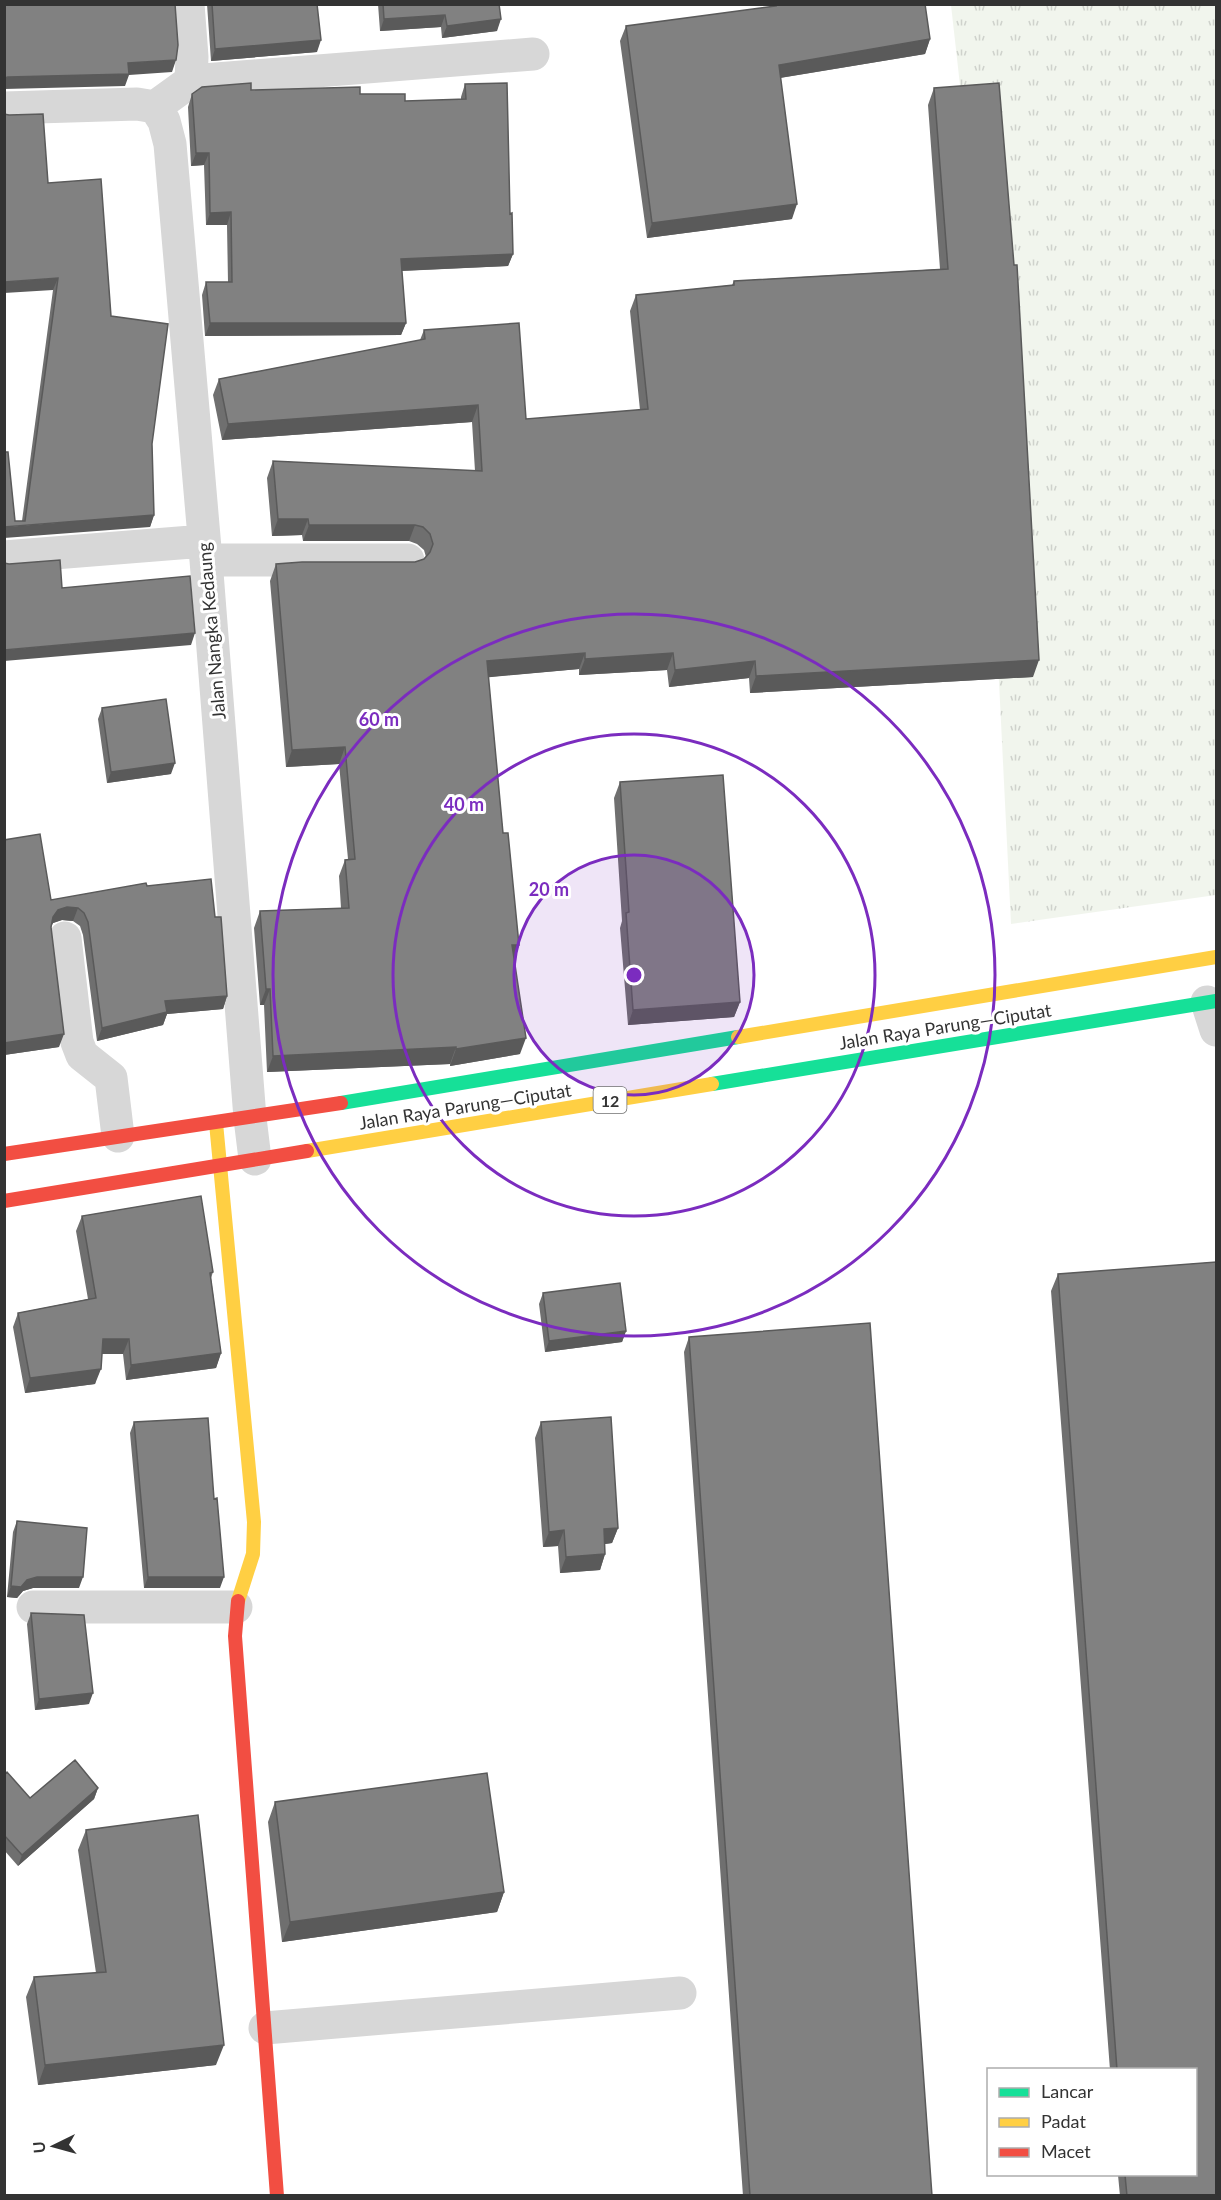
<svg xmlns="http://www.w3.org/2000/svg" width="1221" height="2200" font-family="Lato,sans-serif">
	<style>
		.grass { fill: url(#grass-tufts) }
		.lines { fill: none; stroke-linecap: round; stroke-linejoin: round }
		.street { stroke: #d7d7d7; stroke-width: 33 }
		.fast { stroke: #16e098; stroke-width: 14 }
		.slow { stroke: #ffcf43; stroke-width: 14 }
		.jam { stroke: #f24e42; stroke-width: 14 }
		.wall { fill: #6f6f6f }
		.shaded-wall { fill: #5a5a5a }
		.building { fill: #818181; stroke: #5a5a5a; stroke-width: 1.5 }
		.ring { fill: none; stroke: #7b2cbf; stroke-width: 3 }
		.labels { text-anchor: middle; dominant-baseline: central; stroke-width: 6; stroke-linejoin: round; paint-order: stroke }
		.shield { fill: #fff; stroke: #707070; stroke-width: 1.5 }
		.shield-label { font-size: 16px; font-weight: bold; fill: #333 }
		.street-label { font-size: 18px; fill: #333; stroke: #fff }
		.centre { fill: #7b2cbf; stroke: #fff; stroke-width: 3 }
		.ring-label { font-size: 18px; text-anchor: middle; font-weight: bold; fill: #7b2cbf; stroke: #fff; stroke-width: 6; stroke-linejoin: round; paint-order: stroke }
	</style>
	<defs>
		<pattern id="grass-tufts" width="24" height="20" patternUnits="userSpaceOnUse" patternTransform="scale(1.5)"><rect width="24" height="20" fill="#f1f5ed"/><path d="M3 7l-1-3M5 7V3M7 7l1-3M15 17l-1-3M17 17v-4M19 17l1-3" fill="none" stroke="#cfd2cc"/></pattern>
	</defs>
	<rect width="100%" height="100%" fill="#fff"/>
	<path class="grass" d="M 951,5 L 1216,5 L 1216,895 L 1011,924 L 977,237 Z"/>
	<g class="lines">
		<path class="street" d="M 188,4 L 192,57 L 191,81
			M 155,107 L 164,121 L 170,144 L 206,560 L 250,1118 L 255,1159
			M 4,108 L 137,104 L 155,107 L 191,81 L 533,54
			M 4,557 L 204,541
			M 206,560 L 408,560
			M 65,938 L 77,1042 L 82,1055 L 111,1078 L 118,1136
			M 1207,1002 L 1216,1030
			M 33,1607 L 236,1607
			M 265,2028 L 680,1993"/>
		<path class="fast" d="M 712,1084 L 1216,1001
			M 341,1103 L 738,1037"/>
		<path class="slow" d="M 738,1037 L 1216,957
			M 216,1123 L 254,1522 L 253,1554 L 238,1601
			M 307,1151 L 712,1084"/>
		<path class="jam" d="M 4,1154 L 341,1103
			M 4,1201 L 307,1151
			M 238,1601 L 235,1636 L 277,2196"/>
	</g>
	<path class="wall" d="M 207,4 L 317,4 L 317,52 L 211,61 Z
		M 378,4 L 499,4 L 497,31 L 442,38 L 441,27 L 380,31 Z
		M 772,4 L 925,4 L 930,39 L 925,54 L 780,78 L 792,219 L 647,238 L 620,41 L 626,26 L 771,7 Z
		M 465,84 L 510,214 L 513,254 L 508,266 L 402,271 L 406,323 L 401,335 L 205,336 L 202,295 L 206,282 L 228,282 L 227,225 L 206,225 L 204,165 L 191,166 L 188,107 L 192,94 L 251,90 L 360,94 L 405,101 L 461,100 L 461,97 Z
		M 934,88 L 1033,677 L 750,693 L 749,678 L 669,687 L 667,670 L 579,675 L 579,669 L 488,677 L 503,833 L 519,945 L 514,959 L 520,1054 L 450,1066 L 450,1064 L 267,1072 L 264,1005 L 260,1005 L 254,928 L 260,911 L 341,908 L 339,876 L 345,860 L 348,859 L 339,764 L 286,767 L 270,581 L 276,564 L 415,562 L 424,559 L 426,557 L 424,550 L 417,544 L 409,541 L 303,541 L 302,535 L 272,536 L 267,478 L 273,461 L 475,471 L 472,422 L 222,440 L 213,395 L 219,379 L 420,340 L 424,330 L 526,419 L 640,410 L 630,311 L 636,295 L 732,285 L 734,281 L 940,269 L 928,105 Z
		M 48,183 L 111,316 L 152,444 L 154,515 L 150,527 L 15,521 L 22,521 L 53,290 Z
		M 102,708 L 171,774 L 107,783 L 98,719 Z
		M 620,782 L 740,1002 L 734,1017 L 628,1025 L 620,928 L 622,921 L 614,798 Z
		M 4,840 L 51,900 L 147,886 L 215,917 L 227,996 L 223,1009 L 167,1014 L 163,1025 L 97,1041 L 83,935 L 80,926 L 73,921 L 62,920 L 53,923 L 51,927 L 59,1047 L 4,1055 Z
		M 82,1216 L 213,1272 L 211,1278 L 221,1353 L 216,1368 L 126,1380 L 123,1354 L 102,1354 L 95,1384 L 25,1393 L 13,1327 L 18,1313 L 88,1299 L 76,1231 Z
		M 1216,1262 L 1216,2196 L 1120,2196 L 1118,2175 L 1196,2175 L 1196,2070 L 1110,2070 L 1051,1291 L 1058,1274 Z
		M 543,1293 L 626,1331 L 622,1342 L 545,1352 L 539,1304 Z
		M 689,1337 L 932,2196 L 743,2196 L 684,1352 Z
		M 134,1422 L 220,1588 L 144,1588 L 130,1433 Z
		M 541,1422 L 618,1528 L 612,1543 L 605,1544 L 605,1554 L 600,1570 L 560,1573 L 558,1546 L 543,1547 L 535,1438 Z
		M 17,1521 L 79,1588 L 33,1588 L 23,1591 L 17,1598 L 7,1597 L 13,1532 Z
		M 31,1613 L 89,1704 L 35,1710 L 27,1624 Z
		M 4,1775 L 30,1798 L 98,1788 L 94,1799 L 18,1866 L 4,1850 Z
		M 275,1802 L 504,1892 L 497,1912 L 282,1942 L 268,1822 Z
		M 86,1830 L 216,2065 L 38,2085 L 26,1997 L 34,1977 L 96,1973 L 78,1850 Z"/>
	<path class="shaded-wall" d="M 445,15 L 441,27 L 380,31 L 384,19 Z
		M 501,19 L 497,31 L 442,38 L 447,26 Z
		M 930,39 L 925,54 L 773,79 L 779,65 Z
		M 321,40 L 317,52 L 211,61 L 215,49 Z
		M 176,60 L 172,72 L 129,75 L 125,86 L 4,89 L 4,78 L 8,77 L 128,63 Z
		M 196,153 L 209,153 L 204,165 L 191,166 Z
		M 797,204 L 792,219 L 647,238 L 652,223 Z
		M 231,212 L 227,225 L 206,225 L 210,213 Z
		M 513,254 L 508,266 L 397,271 L 401,259 Z
		M 58,278 L 53,290 L 4,293 L 4,282 Z
		M 210,323 L 406,323 L 401,335 L 205,336 Z
		M 478,405 L 472,422 L 222,440 L 228,424 Z
		M 154,515 L 150,527 L 4,538 L 4,527 L 6,527 Z
		M 278,519 L 308,519 L 302,535 L 272,536 Z
		M 309,525 L 415,525 L 409,541 L 303,541 Z
		M 195,633 L 191,645 L 4,661 L 4,650 Z
		M 585,653 L 579,669 L 481,678 L 487,661 Z
		M 673,653 L 667,670 L 579,675 L 585,659 Z
		M 1039,660 L 1033,677 L 750,693 L 756,676 Z
		M 755,661 L 749,678 L 669,687 L 675,670 Z
		M 345,747 L 339,764 L 286,767 L 292,750 Z
		M 175,763 L 171,774 L 107,783 L 111,772 Z
		M 67,907 L 78,908 L 73,921 L 62,920 L 53,923 L 48,930 L 53,917 L 58,910 Z
		M 512,945 L 519,945 L 513,961 Z
		M 266,989 L 270,989 L 264,1005 L 260,1005 Z
		M 227,996 L 223,1009 L 167,1014 L 163,1025 L 97,1041 L 102,1028 L 165,1001 Z
		M 740,1002 L 734,1017 L 628,1025 L 633,1010 Z
		M 64,1034 L 59,1047 L 4,1055 L 4,1043 Z
		M 526,1038 L 520,1054 L 450,1066 L 456,1049 Z
		M 456,1047 L 450,1064 L 267,1072 L 273,1056 Z
		M 626,1331 L 622,1342 L 545,1352 L 549,1341 Z
		M 103,1339 L 129,1339 L 123,1354 L 98,1354 Z
		M 221,1353 L 216,1368 L 126,1380 L 131,1365 Z
		M 101,1369 L 95,1384 L 25,1393 L 30,1378 Z
		M 618,1528 L 612,1543 L 598,1545 L 604,1529 Z
		M 564,1530 L 558,1546 L 543,1547 L 549,1532 Z
		M 605,1554 L 600,1570 L 560,1573 L 566,1557 Z
		M 37,1577 L 83,1577 L 79,1588 L 33,1588 L 23,1591 L 17,1598 L 7,1597 L 11,1586 Z
		M 148,1577 L 224,1577 L 220,1588 L 144,1588 Z
		M 93,1693 L 89,1704 L 35,1710 L 39,1699 Z
		M 98,1788 L 94,1799 L 18,1866 L 22,1855 Z
		M 504,1892 L 497,1912 L 282,1942 L 290,1922 Z
		M 224,2045 L 216,2065 L 38,2085 L 45,2065 Z"/>
	<path class="building" d="M 4,4 L 175,4 L 178,45 L 176,60 L 128,63 L 129,74 L 8,77 L 4,78 Z
		M 212,4 L 317,4 L 321,40 L 215,49 Z
		M 383,4 L 499,4 L 501,19 L 447,26 L 445,15 L 384,19 Z
		M 775,4 L 925,4 L 930,39 L 779,65 L 797,204 L 652,223 L 626,26 L 776,6 Z
		M 251,83 L 251,90 L 360,87 L 360,94 L 405,94 L 405,101 L 466,99 L 465,84 L 507,83 L 510,214 L 512,213 L 513,254 L 401,259 L 406,323 L 210,323 L 206,282 L 232,282 L 231,212 L 210,213 L 209,153 L 196,153 L 192,94 L 202,87 Z
		M 999,83 L 1014,265 L 1017,265 L 1039,660 L 756,676 L 755,661 L 675,670 L 673,653 L 585,659 L 585,653 L 487,661 L 503,833 L 508,833 L 519,945 L 512,945 L 526,1038 L 456,1049 L 456,1047 L 273,1056 L 270,989 L 266,989 L 260,911 L 349,908 L 345,860 L 355,859 L 345,747 L 292,750 L 276,564 L 302,562 L 415,562 L 424,559 L 430,552 L 433,544 L 430,534 L 423,527 L 415,525 L 309,525 L 308,519 L 278,519 L 273,461 L 482,471 L 478,405 L 228,424 L 219,379 L 425,339 L 424,330 L 519,323 L 526,419 L 648,409 L 636,295 L 734,285 L 734,281 L 948,269 L 934,88 Z
		M 4,114 L 9,115 L 43,114 L 48,183 L 101,179 L 111,316 L 168,324 L 152,444 L 154,515 L 4,527 L 4,452 L 8,452 L 15,521 L 25,521 L 58,278 L 4,282 Z
		M 60,560 L 62,588 L 190,576 L 195,633 L 4,650 L 4,563 L 9,564 Z
		M 166,699 L 175,763 L 111,772 L 102,708 Z
		M 723,775 L 740,1002 L 633,1010 L 626,913 L 629,912 L 620,782 Z
		M 40,834 L 51,900 L 146,883 L 147,886 L 211,879 L 215,917 L 221,917 L 227,996 L 165,1001 L 167,1012 L 102,1028 L 88,922 L 84,913 L 78,908 L 67,907 L 58,910 L 53,917 L 51,927 L 64,1034 L 4,1043 L 4,840 Z
		M 201,1196 L 213,1272 L 210,1273 L 221,1353 L 131,1365 L 129,1339 L 103,1339 L 101,1369 L 30,1378 L 18,1313 L 96,1298 L 82,1216 Z
		M 1216,1262 L 1216,2196 L 1127,2196 L 1125,2175 L 1196,2175 L 1196,2070 L 1117,2070 L 1058,1274 Z
		M 620,1283 L 626,1331 L 549,1341 L 543,1293 Z
		M 870,1323 L 932,2196 L 750,2196 L 689,1337 Z
		M 611,1417 L 618,1528 L 604,1529 L 605,1554 L 566,1557 L 564,1530 L 549,1532 L 541,1422 Z
		M 208,1418 L 214,1499 L 217,1498 L 224,1577 L 148,1577 L 134,1422 Z
		M 17,1521 L 87,1528 L 83,1577 L 37,1577 L 27,1580 L 21,1587 L 11,1586 Z
		M 31,1613 L 84,1615 L 93,1693 L 39,1699 Z
		M 75,1760 L 98,1788 L 22,1855 L 4,1835 L 4,1775 L 7,1772 L 30,1798 Z
		M 487,1773 L 504,1892 L 290,1922 L 275,1802 Z
		M 198,1815 L 224,2045 L 45,2065 L 34,1977 L 106,1972 L 86,1830 Z"/>
	<circle cx="634" cy="975" r="120" fill="#7b2cbf" fill-opacity=".12"/>
	<g class="ring">
		<circle cx="634" cy="975" r="120"/>
		<circle cx="634" cy="975" r="241"/>
		<circle cx="634" cy="975" r="361"/>
	</g>
	<g class="labels">
		<rect class="shield" x="593.5" y="1087" width="33" height="26" rx="4.5"/>
		<g class="shield-label">
			<text x="610" y="1100">12</text>
		</g>
		<g class="street-label">
			<text transform="translate(211 631) rotate(-95)">Jalan Nangka Kedaung</text>
			<text transform="translate(945 1026) rotate(-9)">Jalan Raya Parung—Ciputat</text>
			<text transform="translate(465 1106) rotate(-9)">Jalan Raya Parung—Ciputat</text>
		</g>
	</g>
	<circle cx="634" cy="975" r="9" class="centre"/>
	<g class="ring-label">
		<text x="379" y="726">60 m</text>
		<text x="464" y="811">40 m</text>
		<text x="549" y="896">20 m</text>
	</g>
	<rect width="1221" height="2200" fill="none" stroke="#333333" stroke-width="12"/>
	<rect x="987" y="2068" width="210" height="108" fill="#ffffff" stroke="#adadad" stroke-width="1.5"/>
	<rect x="999" y="2088" width="30" height="9" fill="#16e098" stroke="#adadad" stroke-width="1.5"/>
	<text x="1041" y="2098" font-size="18" fill="#333333">Lancar</text>
	<rect x="999" y="2118" width="30" height="9" fill="#ffcf43" stroke="#adadad" stroke-width="1.5"/>
	<text x="1041" y="2128" font-size="18" fill="#333333">Padat</text>
	<rect x="999" y="2148" width="30" height="9" fill="#f24e42" stroke="#adadad" stroke-width="1.5"/>
	<text x="1041" y="2158" font-size="18" fill="#333333">Macet</text>
	<g transform="translate(54 2146) rotate(265)" stroke="#ffffff" stroke-width="4.5" paint-order="stroke">
	<path d="M0-4.5L10 22L0 15L-10 22Z" fill="#333333"/>
	<text y="-9" font-size="16" font-weight="bold" text-anchor="middle" fill="#333333">U</text>
	</g>
</svg>
